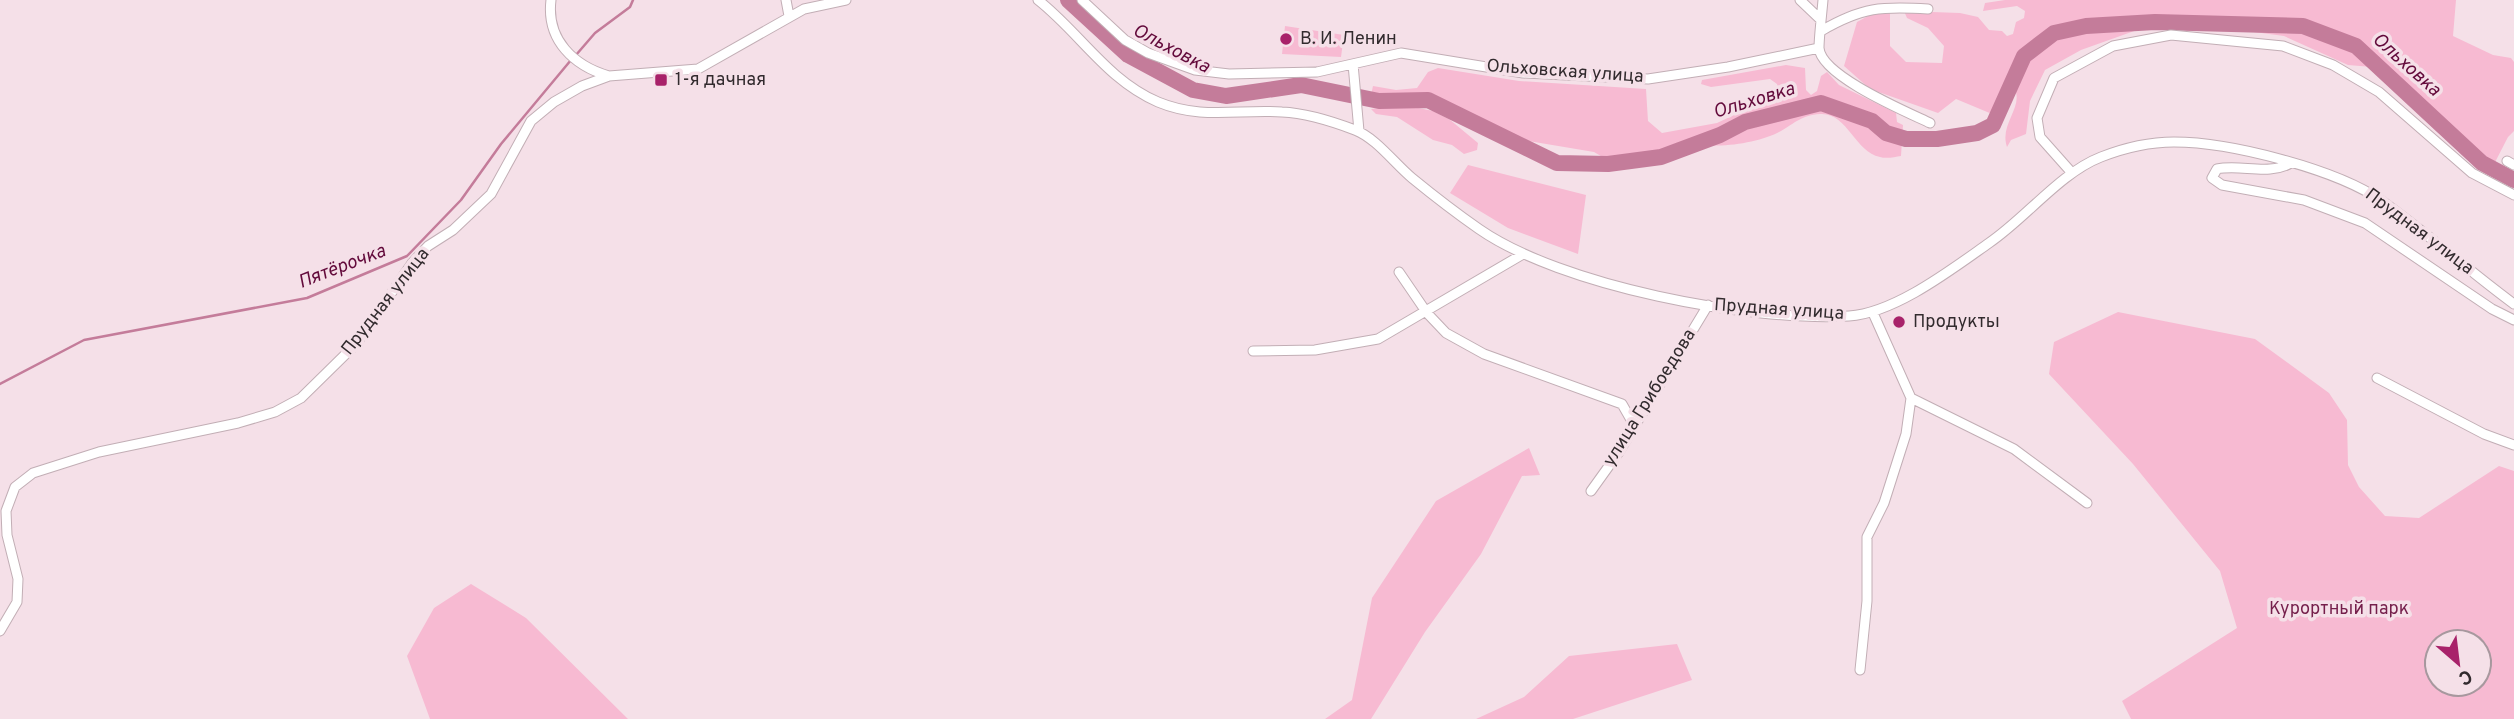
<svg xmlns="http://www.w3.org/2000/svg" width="2514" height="719" font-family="Overpass,sans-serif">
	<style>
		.green { fill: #f7bad2; fill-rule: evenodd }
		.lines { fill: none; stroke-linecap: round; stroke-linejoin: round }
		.stream { stroke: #c47c9a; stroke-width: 2.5 }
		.river { stroke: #c47c9a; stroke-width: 16 }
		.minor-casing { stroke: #c2aeb5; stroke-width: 11 }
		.minor { stroke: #fff; stroke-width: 9 }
		.poi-dot { fill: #a8226a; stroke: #f5e0e8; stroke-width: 2.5 }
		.labels { text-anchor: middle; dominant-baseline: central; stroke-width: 7; stroke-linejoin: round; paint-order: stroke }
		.poi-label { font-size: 18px; fill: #322b2e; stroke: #f5e0e8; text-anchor: start }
		.street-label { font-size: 18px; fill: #322b2e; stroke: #f5e0e8 }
		.park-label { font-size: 18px; fill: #751f4b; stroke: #f5e0e8 }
		.water-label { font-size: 19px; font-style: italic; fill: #630a3b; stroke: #f5e0e8 }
	</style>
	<rect width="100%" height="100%" fill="#f5e0e8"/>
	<path class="green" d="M 2005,0 L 2456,0 L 2453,36 L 2493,55 L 2511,58 L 2514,62 L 2514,131 L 2508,137 L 2489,174 L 2435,130 L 2372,67 L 2348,65 L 2284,36 L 2254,32 L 2245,21 L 2145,19 L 2137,30 L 2081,50 L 2045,70 L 2030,101 L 2026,134 L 2011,140 L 2007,147 C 1998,121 2031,103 2009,81 L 1992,114 L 1956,99 L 1938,113 L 1870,89 L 1844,66 L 1857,22 L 1870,15 L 1890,11 L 1890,46 L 1906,62 L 1942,63 L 1944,46 L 1928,28 L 1907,18 L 1904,11 L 1960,13 L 1978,17 L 1989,30 L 2002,31 L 2007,36 L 2013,34 L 2016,22 L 2024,18 L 2025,11 L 2017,6 L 1983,11 L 1985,3 Z
		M 1285,26 L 1344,35 L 1341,57 L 1282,54 Z
		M 1786,65 L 1805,68 L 1806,90 L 1811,95 L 1817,91 L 1821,76 L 1827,72 L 1839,85 L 1896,113 L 1897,122 L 1903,125 L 1901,156 C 1895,157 1886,159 1880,157 C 1855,152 1847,112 1820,114 C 1802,115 1795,123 1781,131 C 1760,143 1712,151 1691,141 L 1658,153 L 1606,159 L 1594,152 L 1523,140 L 1435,97 L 1371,95 L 1373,86 L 1396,90 L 1417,88 L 1428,72 L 1438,68 L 1519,81 L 1646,89 L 1648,121 L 1662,133 L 1717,123 L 1779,94 L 1777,84 L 1770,79 L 1711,87 L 1701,84 L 1702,80 Z
		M 1404,105 L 1433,111 L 1449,119 L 1478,143 L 1477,150 L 1464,154 L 1452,145 L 1433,140 L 1397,117 L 1376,114 L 1371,109 Z
		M 1468,165 L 1586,195 L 1578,254 L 1508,228 L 1450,193 Z
		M 2118,312 L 2255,339 L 2329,393 L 2347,420 L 2348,465 L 2359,487 L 2385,516 L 2419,518 L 2499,466 L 2514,471 L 2514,719 L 2131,719 L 2122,701 L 2237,628 L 2220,571 L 2133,464 L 2049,374 L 2054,342 ZM 2437,642 L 2479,642 L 2479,684 L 2437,684 Z
		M 1529,448 L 1540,475 L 1522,476 L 1481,554 L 1425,632 L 1371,719 L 1325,719 L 1352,700 L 1372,598 L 1436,501 Z
		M 471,584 L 526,618 L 628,719 L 430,719 L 407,656 L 434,608 Z
		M 1677,644 L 1692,680 L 1573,719 L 1476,719 L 1524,697 L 1569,656 Z"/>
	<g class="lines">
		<path class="stream" d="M 576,55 L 595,33 L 630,7 L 633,0
			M 0,384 L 84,340 L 307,298 L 407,256 L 461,200 L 501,144 L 571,60"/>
		<path class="river" d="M 1068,0 L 1128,55 L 1193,90 L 1226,96 L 1301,85 L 1379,101 L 1428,100 L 1557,163 L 1608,164 L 1661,157 L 1720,135 L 1745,122 L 1821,103 L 1872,121 L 1886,133 L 1906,139 L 1937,139 L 1977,133 L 1993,125 L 2024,56 L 2054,33 L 2086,26 L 2155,22 L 2303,26 L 2356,46 L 2482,163 L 2514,180"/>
		<defs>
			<path id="minor" d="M 551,0 C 546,40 574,66 609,76
				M 786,0 L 789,16
				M 1038,0 C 1080,33 1107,80 1158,102 C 1201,120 1238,109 1282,112 C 1305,113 1334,122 1355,130 C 1376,138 1395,164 1412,178 C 1434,196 1456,213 1479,229 C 1561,286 1750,322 1849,316 C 1895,313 1952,269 1989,243 C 2026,218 2060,173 2101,157 C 2124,148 2150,142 2174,142 C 2230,142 2336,169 2382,201 C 2427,233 2469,271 2514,304
				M 1082,0 L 1125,40 L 1148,53 L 1195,70 L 1229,74 L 1317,72 L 1401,53 L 1523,73 L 1648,79 L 1728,67 L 1819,48
				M 1800,0 L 1821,20
				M 1823,0 C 1822,12 1819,37 1819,48 C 1821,76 1907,112 1930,123
				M 1821,31 C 1862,7 1882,6 1928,9
				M 1353,64 L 1359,131
				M 2507,161 L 2514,165
				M 2291,163 C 2269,176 2241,164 2217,169 L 2212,178 L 2222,185 L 2304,200 L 2365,223 L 2492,309 L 2514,320
				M 2072,173 L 2040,137 L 2037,118 L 2054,78 L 2113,46 L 2171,35 L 2283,46 L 2333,65 L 2379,92 L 2472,173 L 2514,195
				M 1399,272 L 1427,313 L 1446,333 L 1484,354 L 1622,404 L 1634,425
				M 1873,313 L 1911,398 L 2014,449 L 2087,503
				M 1253,351 L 1315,350 L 1378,339 L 1523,254
				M 2377,378 L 2484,434 L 2514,445
				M 1591,491 L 1619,452 L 1708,305
				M 0,631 L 17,602 L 18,579 L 7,535 L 6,511 L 15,487 L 33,473 L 99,452 L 238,423 L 275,412 L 301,398 L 357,343 L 412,263 L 428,246 L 453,230 L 491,194 L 531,121 L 554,102 L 582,86 L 609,76 L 698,69 L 804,9 L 846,0
				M 1860,670 L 1867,601 L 1867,537 L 1884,503 L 1906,434 L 1911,398"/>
		</defs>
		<use href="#minor" class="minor-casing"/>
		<use href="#minor" class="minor"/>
	</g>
	<g class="poi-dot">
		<circle cx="1286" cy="39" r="7"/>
		<rect x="654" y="73" width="14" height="14" rx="3.5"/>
		<circle cx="1899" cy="322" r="7"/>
	</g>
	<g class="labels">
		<g class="poi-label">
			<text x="1300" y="39">В. И. Ленин</text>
			<text x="675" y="80">1-я дачная</text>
			<text x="1913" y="322">Продукты</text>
		</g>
		<g class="street-label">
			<text transform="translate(1565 72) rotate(4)">Ольховская улица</text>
			<text transform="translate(2419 232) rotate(37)">Прудная улица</text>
			<text transform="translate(386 302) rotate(-52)">Прудная улица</text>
			<text transform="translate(1779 310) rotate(4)">Прудная улица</text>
			<text transform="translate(1650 398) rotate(-58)">улица Грибоедова</text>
		</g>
		<g class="park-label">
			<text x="2339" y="609">Курортный парк</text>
		</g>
		<g class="water-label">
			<text transform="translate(1171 49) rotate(28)">Ольховка</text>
			<text transform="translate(2406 65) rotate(42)">Ольховка</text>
			<text transform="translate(1754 101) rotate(-17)">Ольховка</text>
			<text transform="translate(342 267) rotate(-21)">Пятёрочка</text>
		</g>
	</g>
	<g transform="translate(2458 663) rotate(152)"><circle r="33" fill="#f5e0e8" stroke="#a7989e" stroke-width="2"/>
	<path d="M0-5L12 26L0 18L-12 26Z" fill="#a8226a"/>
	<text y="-10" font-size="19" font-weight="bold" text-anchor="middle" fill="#322b2e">С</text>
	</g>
</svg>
